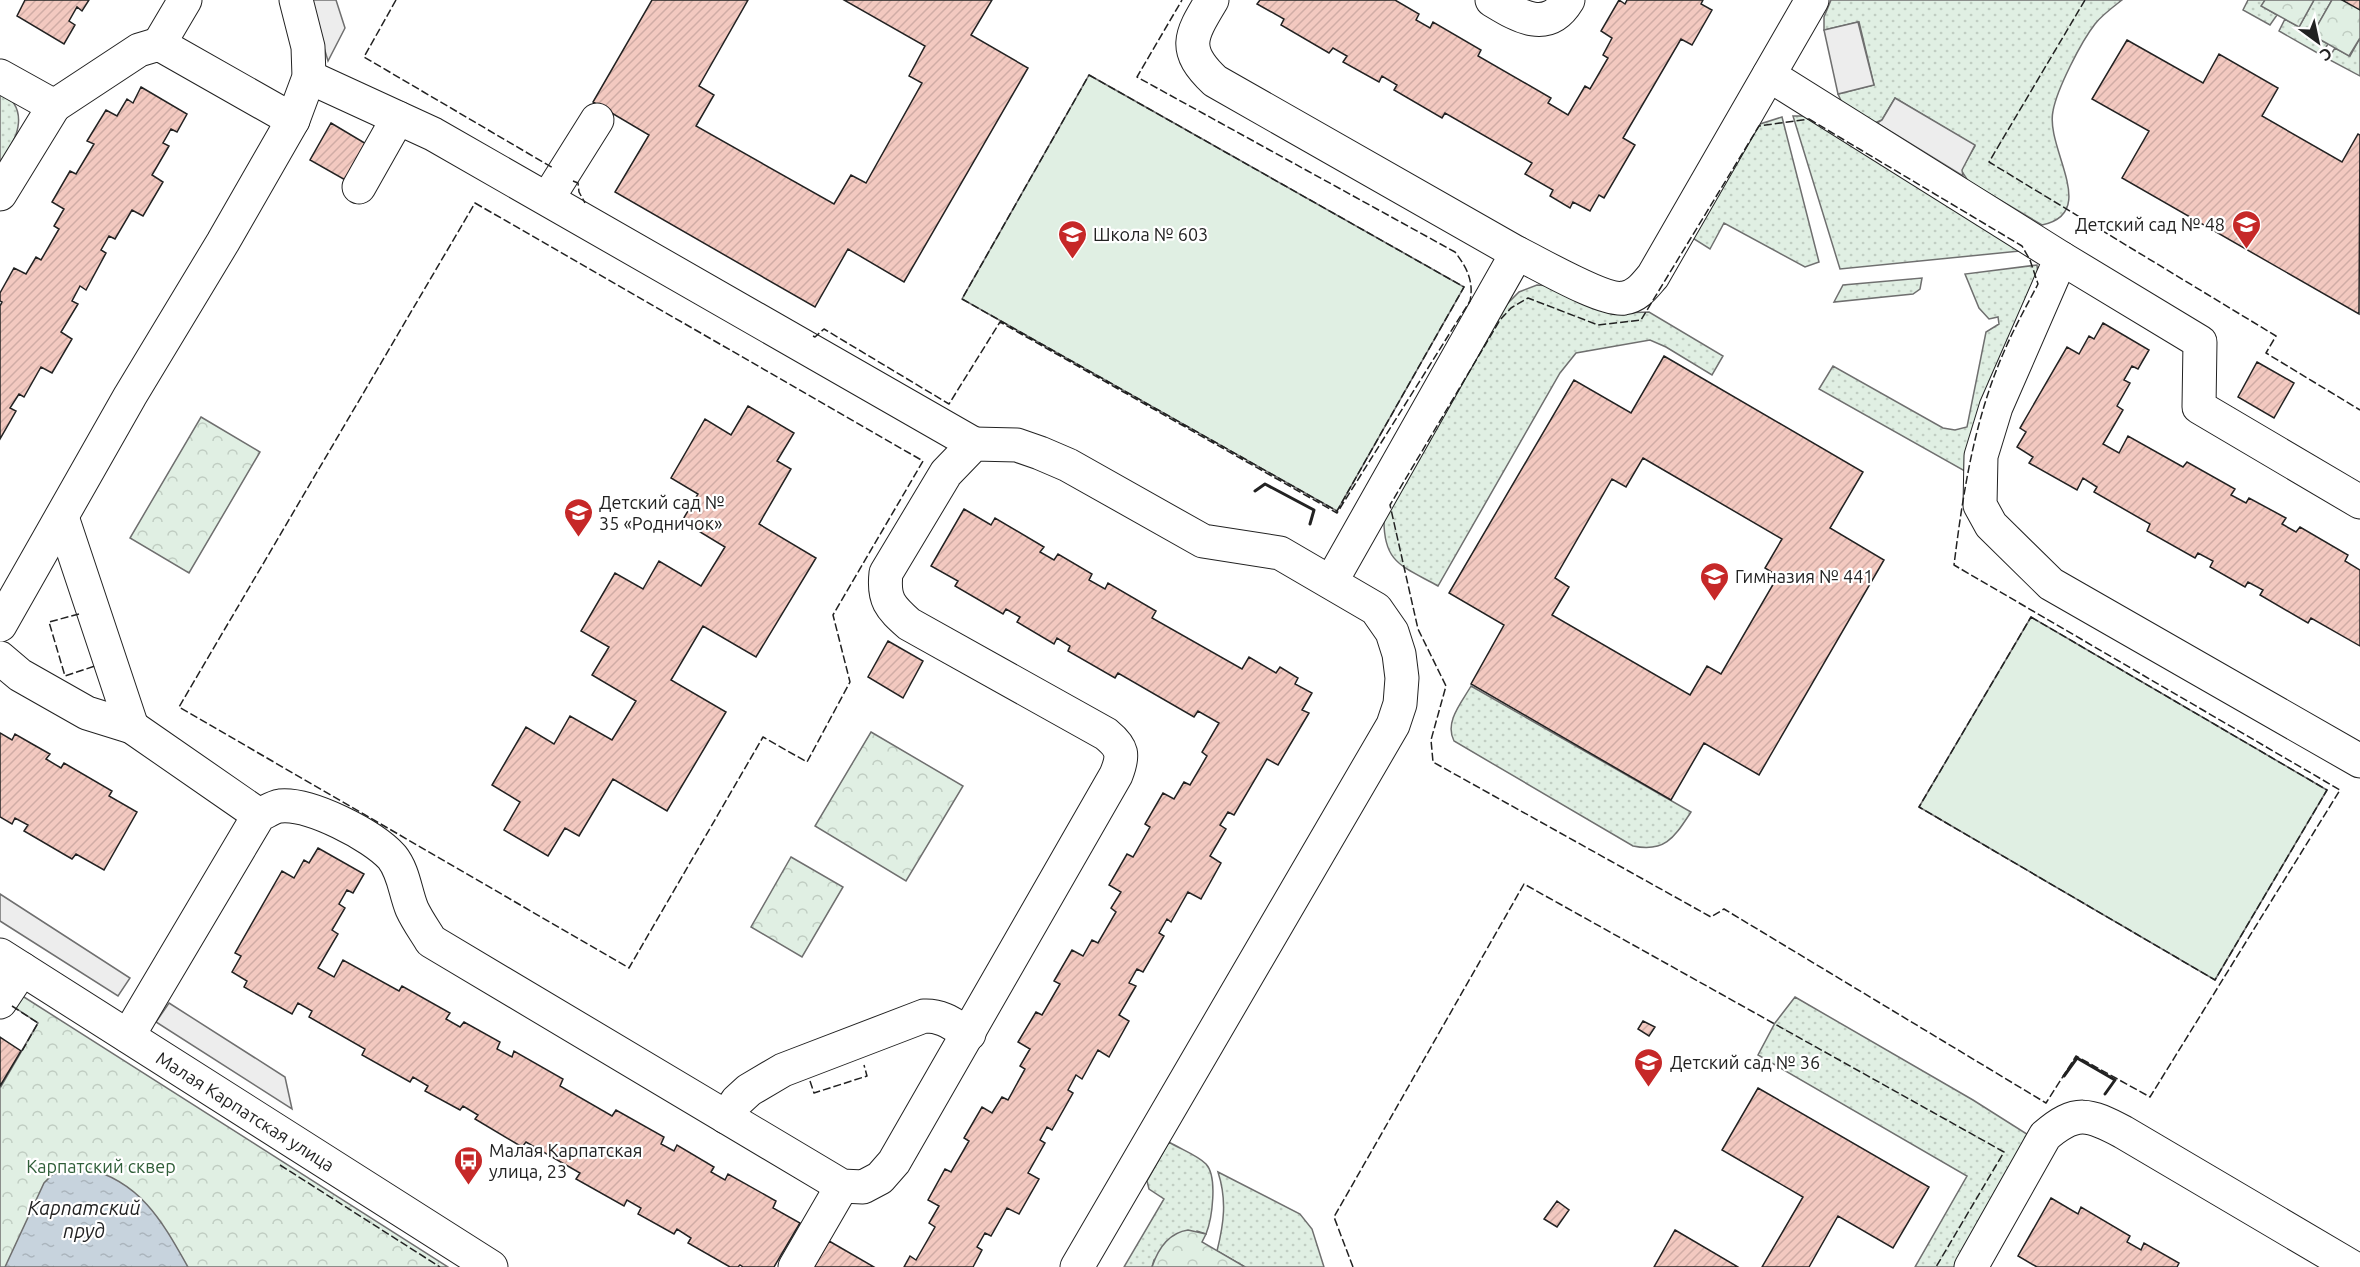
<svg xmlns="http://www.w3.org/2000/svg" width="2360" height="1267" font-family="Ubuntu,sans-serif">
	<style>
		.grass { fill: url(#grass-dots); stroke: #6f6f6f; stroke-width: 1.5 }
		.park { fill: url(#park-crowns); stroke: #6f6f6f; stroke-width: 1.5 }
		.pitch { fill: #e0efe3; stroke: #6f6f6f; stroke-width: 1.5 }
		.parking { fill: #ededed; stroke: #6f6f6f; stroke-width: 1.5 }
		.water { fill: url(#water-ripples); stroke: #6f6f6f; stroke-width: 1.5 }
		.building { fill: url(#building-hatch); stroke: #222; stroke-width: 1.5; fill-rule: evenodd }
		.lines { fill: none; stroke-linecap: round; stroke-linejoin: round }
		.minor-casing { stroke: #222; stroke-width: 35 }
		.minor { stroke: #fff; stroke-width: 33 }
		.fence { stroke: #222; stroke-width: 1.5; stroke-dasharray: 8 3; stroke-linecap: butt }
		.wall { stroke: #222; stroke-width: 3 }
		.labels { text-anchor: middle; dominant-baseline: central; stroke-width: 4.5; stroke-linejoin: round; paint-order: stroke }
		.poi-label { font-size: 18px; fill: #222; stroke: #fff; text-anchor: start }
		.street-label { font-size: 18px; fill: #222; stroke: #fff }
		.park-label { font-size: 18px; fill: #2f5e38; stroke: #fff }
		.water-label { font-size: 20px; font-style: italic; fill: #222; stroke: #fff }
	</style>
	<defs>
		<pattern id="grass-dots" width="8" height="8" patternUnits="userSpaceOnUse" patternTransform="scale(1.5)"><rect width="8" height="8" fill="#e0efe3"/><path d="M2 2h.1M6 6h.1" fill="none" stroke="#c0cdc2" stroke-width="1.8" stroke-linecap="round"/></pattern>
		<pattern id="park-crowns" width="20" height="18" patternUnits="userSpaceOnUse" patternTransform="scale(1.5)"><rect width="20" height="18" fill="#e0efe3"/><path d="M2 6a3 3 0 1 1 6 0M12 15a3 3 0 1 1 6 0" fill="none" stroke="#c0cdc2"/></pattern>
		<pattern id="water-ripples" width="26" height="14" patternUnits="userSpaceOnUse" patternTransform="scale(1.5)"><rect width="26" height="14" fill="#c7d3dd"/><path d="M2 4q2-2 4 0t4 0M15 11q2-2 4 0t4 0" fill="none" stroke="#abb5bd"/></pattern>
		<pattern id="building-hatch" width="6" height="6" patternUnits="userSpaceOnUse" patternTransform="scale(1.5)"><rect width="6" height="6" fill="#f3c9c0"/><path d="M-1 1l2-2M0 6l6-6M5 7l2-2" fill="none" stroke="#d0aca5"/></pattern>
	</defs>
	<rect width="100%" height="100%" fill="#fff"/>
	<path class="grass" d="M 1831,0 L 2122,0 C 2113,7 2102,15 2095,24 C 2081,42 2057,89 2053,111 C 2045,149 2100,213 2042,225 L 1968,181 L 1961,170 L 1975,146 L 1895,98 L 1882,120 L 1872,124 L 1843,105 L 1838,94 L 1874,85 L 1859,22 L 1824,30 L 1824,17 Z
		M 2248,0 L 2265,0 L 2262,6 L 2277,15 L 2270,25 L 2243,10 Z
		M 2314,0 L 2332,0 L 2312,35 L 2328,44 L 2321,55 L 2279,31 L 2285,19 L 2299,27 Z
		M 2360,38 L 2360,76 L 2328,59 L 2335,48 L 2350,56 Z
		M 0,91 C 33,110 15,142 0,166 Z
		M 1793,116 L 1809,116 L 2030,250 L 1840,269 Z
		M 1782,117 L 1819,262 L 1805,267 L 1724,223 L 1710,249 L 1691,237 L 1756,128 L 1760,124 Z
		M 2037,265 L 2038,276 L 1970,474 L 1819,389 L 1833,366 L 1943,428 L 1955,430 L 1967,427 L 1986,332 L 1999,324 L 1998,317 L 1989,319 L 1979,308 L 1965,274 Z
		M 1922,278 L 1920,289 L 1913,294 L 1834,302 L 1843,285 Z
		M 1537,285 L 1553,286 L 1622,313 L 1649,312 L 1723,356 L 1712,375 L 1666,347 L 1650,340 L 1576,353 L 1560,373 L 1438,586 C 1402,566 1383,563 1384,518 L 1505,306 L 1519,292 Z
		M 1471,686 L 1691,812 C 1675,836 1666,853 1633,846 L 1454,741 C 1444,722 1462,702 1471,686 Z
		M 1795,997 L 1973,1100 L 2030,1136 L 1955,1267 L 1915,1267 L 1967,1176 L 1758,1055 L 1775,1023 Z
		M 1169,1142 C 1180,1149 1197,1155 1206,1164 C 1218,1177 1212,1219 1206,1234 L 1197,1231 L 1154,1260 L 1152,1267 L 1124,1267 L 1164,1199 L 1149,1189 L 1147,1181 Z
		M 1218,1172 L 1300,1214 L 1312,1229 L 1324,1267 L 1245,1267 L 1217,1251 C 1224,1223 1227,1200 1218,1172 Z"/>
	<path class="park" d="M 2265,0 L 2314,0 L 2299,27 L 2261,6 Z
		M 2332,0 L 2360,0 L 2360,38 L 2349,56 L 2312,35 Z
		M 201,417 L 260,452 L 189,573 L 130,538 Z
		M 871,732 L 963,786 L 906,881 L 815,826 Z
		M 791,857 L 843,887 L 802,957 L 751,927 Z
		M 21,996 L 24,997 L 448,1267 L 0,1267 L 0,1088 L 38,1023 L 11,1005 Z
		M 1188,1230 L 1206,1234 L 1202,1242 L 1245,1267 L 1152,1267 C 1158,1249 1168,1233 1188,1230 Z"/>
	<path class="pitch" d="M 1089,75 L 1464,287 L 1337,511 L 962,299 Z
		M 2031,617 L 2327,790 L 2215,980 L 1919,807 Z"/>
	<path class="parking" d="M 310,0 L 336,0 L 345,28 L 328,61 Z
		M 1858,22 L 1874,85 L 1838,94 L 1824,30 Z
		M 1895,98 L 1975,145 L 1962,170 L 1963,176 L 1877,123 L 1882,120 Z
		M 0,894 L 130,978 L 118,996 L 0,921 Z
		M 169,1003 L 285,1077 L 292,1109 L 156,1022 Z"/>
	<path class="water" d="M 86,1168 C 141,1182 162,1221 188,1267 L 5,1267 L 44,1183 L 53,1174 Z"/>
	<path class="building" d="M 25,0 L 89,0 L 82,11 L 77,7 L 69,21 L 75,25 L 64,44 L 17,16 Z
		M 652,0 L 748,0 L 699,86 L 714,95 L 696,126 L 834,204 L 851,175 L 866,183 L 922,83 L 909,76 L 925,46 L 844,0 L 992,0 L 971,35 L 1028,68 L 904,282 L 848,249 L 815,307 L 615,192 L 649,135 L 593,102 Z
		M 1260,0 L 1395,0 L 1419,14 L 1416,20 L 1430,28 L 1433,22 L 1481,50 L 1478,56 L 1551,98 L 1548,103 L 1568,115 L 1585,86 L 1590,89 L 1608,58 L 1603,55 L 1612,38 L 1601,31 L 1619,0 L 1625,4 L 1627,0 L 1703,0 L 1701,4 L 1712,10 L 1692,45 L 1681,39 L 1623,138 L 1635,145 L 1604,198 L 1599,195 L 1590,211 L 1573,202 L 1570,208 L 1550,196 L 1553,190 L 1525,174 L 1532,163 L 1445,113 L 1442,118 L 1394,90 L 1397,85 L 1382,76 L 1379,82 L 1343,62 L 1347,56 L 1333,48 L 1329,53 L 1281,25 L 1284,19 L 1257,4 Z
		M 2342,0 L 2360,0 L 2360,10 Z
		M 2127,40 L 2203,83 L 2219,54 L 2278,88 L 2262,116 L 2342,162 L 2358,134 L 2360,135 L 2359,314 L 2122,178 L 2149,131 L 2092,99 Z
		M 141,87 L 187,114 L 177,132 L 171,129 L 163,143 L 169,146 L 152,175 L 163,182 L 143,216 L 132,210 L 115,239 L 109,236 L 101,250 L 106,253 L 86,290 L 80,286 L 72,301 L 78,304 L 61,332 L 72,339 L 52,373 L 41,367 L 24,397 L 19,394 L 10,408 L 16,411 L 0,439 L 0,306 L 2,302 L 0,301 L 0,293 L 14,268 L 26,274 L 36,257 L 41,260 L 59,229 L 54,226 L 64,209 L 52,202 L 70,171 L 76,174 L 94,144 L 87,141 L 106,110 L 117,116 L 127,99 L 133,103 Z
		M 331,123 L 368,145 L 347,181 L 310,160 Z
		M 2103,323 L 2149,350 L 2138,369 L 2132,366 L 2124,380 L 2130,383 L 2117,406 L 2123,410 L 2103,444 L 2119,453 L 2128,436 L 2183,467 L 2187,462 L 2235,489 L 2231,495 L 2246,503 L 2249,498 L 2286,518 L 2282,524 L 2296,532 L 2300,527 L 2348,555 L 2345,561 L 2360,570 L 2360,646 L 2311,618 L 2308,623 L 2260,595 L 2263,590 L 2248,582 L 2245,587 L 2210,567 L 2213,561 L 2198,553 L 2195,558 L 2147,531 L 2150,524 L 2094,492 L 2097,487 L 2083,478 L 2077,490 L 2029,463 L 2033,457 L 2017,447 L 2026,432 L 2020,428 L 2067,347 L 2079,354 L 2089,336 L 2094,339 Z
		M 1664,356 L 1863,472 L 1830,528 L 1884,560 L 1759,775 L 1704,743 L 1671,800 L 1471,684 L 1504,625 L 1449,593 L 1574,380 L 1631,413 ZM 1643,458 L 1782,539 L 1765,568 L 1778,576 L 1721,674 L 1707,666 L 1690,695 L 1552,615 L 1569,587 L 1555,578 L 1612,479 L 1626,487 Z
		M 2257,362 L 2294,383 L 2274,418 L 2238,397 Z
		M 748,406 L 794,433 L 777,461 L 791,469 L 759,524 L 816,558 L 756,657 L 703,626 L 671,680 L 726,712 L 667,811 L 613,779 L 579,836 L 565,828 L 548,856 L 504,830 L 520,802 L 492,785 L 526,727 L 554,744 L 570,716 L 612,740 L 636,701 L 592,675 L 609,647 L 581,631 L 615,573 L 643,589 L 659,561 L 701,586 L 725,547 L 682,521 L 698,494 L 671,478 L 705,419 L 731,435 Z
		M 964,509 L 991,525 L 995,518 L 1044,547 L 1040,552 L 1054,560 L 1058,554 L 1092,574 L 1089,580 L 1105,589 L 1108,583 L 1156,611 L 1152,618 L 1242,669 L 1249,657 L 1276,673 L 1280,667 L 1298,678 L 1295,684 L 1312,693 L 1302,710 L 1309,713 L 1278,765 L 1267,759 L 1234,815 L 1228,812 L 1220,825 L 1226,829 L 1210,856 L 1221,863 L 1201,899 L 1188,892 L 1171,922 L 1167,919 L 1159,933 L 1164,936 L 1143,972 L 1137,969 L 1129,983 L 1136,986 L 1119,1015 L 1129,1021 L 1109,1057 L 1098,1050 L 1082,1079 L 1076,1075 L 1068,1090 L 1073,1093 L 1052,1130 L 1047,1127 L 1040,1140 L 1045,1143 L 1028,1173 L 1039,1179 L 1019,1214 L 1007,1208 L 991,1236 L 985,1233 L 977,1247 L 982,1250 L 973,1267 L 904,1267 L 910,1256 L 916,1260 L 935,1227 L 929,1223 L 939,1206 L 928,1200 L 945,1169 L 951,1172 L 969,1141 L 964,1138 L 982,1107 L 992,1113 L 1002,1097 L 1008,1100 L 1025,1069 L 1020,1066 L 1030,1049 L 1018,1042 L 1036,1012 L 1042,1015 L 1060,984 L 1054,981 L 1072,950 L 1083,956 L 1092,940 L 1098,943 L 1116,912 L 1111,908 L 1121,892 L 1109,885 L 1127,854 L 1133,857 L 1150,827 L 1145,824 L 1163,793 L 1174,799 L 1184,782 L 1190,785 L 1207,756 L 1202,752 L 1219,723 L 1198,711 L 1194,717 L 1118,673 L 1115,678 L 1068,651 L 1070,646 L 1057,638 L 1054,644 L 1017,622 L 1020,617 L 1006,609 L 1003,614 L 955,586 L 958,581 L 931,566 Z
		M 888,641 L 923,661 L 903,698 L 868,677 Z
		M 0,733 L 12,740 L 15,734 L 34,745 L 50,754 L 46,759 L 61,768 L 64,763 L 112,791 L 109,796 L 137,812 L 104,870 L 76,854 L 72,859 L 24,831 L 28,825 L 15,818 L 12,824 L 0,817 Z
		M 318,848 L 364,874 L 353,893 L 347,890 L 339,904 L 345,908 L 332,930 L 338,934 L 318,968 L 334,977 L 343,960 L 399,991 L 402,986 L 450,1013 L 446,1019 L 460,1027 L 464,1022 L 500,1042 L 497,1049 L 512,1057 L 514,1051 L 563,1079 L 560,1086 L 612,1116 L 616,1110 L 664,1137 L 661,1144 L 674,1151 L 677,1145 L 714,1167 L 711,1172 L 725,1180 L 728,1174 L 776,1201 L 773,1208 L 800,1223 L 774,1267 L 743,1267 L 740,1265 L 738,1267 L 730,1267 L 688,1243 L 691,1238 L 677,1229 L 674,1234 L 638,1214 L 641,1208 L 627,1200 L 624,1206 L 576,1179 L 580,1173 L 526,1142 L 522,1147 L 475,1119 L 478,1115 L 463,1106 L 460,1110 L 425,1091 L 428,1086 L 413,1077 L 410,1082 L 362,1055 L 365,1049 L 309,1017 L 312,1011 L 298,1003 L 292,1014 L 244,987 L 247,981 L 232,972 L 241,956 L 235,953 L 282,871 L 294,878 L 304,860 L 309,863 Z
		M 1643,1021 L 1655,1027 L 1649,1036 L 1638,1029 Z
		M 0,1037 L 21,1051 L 0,1086 Z
		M 1758,1088 L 1929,1187 L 1893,1248 L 1838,1216 L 1809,1267 L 1762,1267 L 1803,1197 L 1722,1150 Z
		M 2051,1198 L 2078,1214 L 2081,1207 L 2130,1236 L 2127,1242 L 2141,1250 L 2144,1243 L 2179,1263 L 2177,1267 L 2037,1267 L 2018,1256 Z
		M 1557,1201 L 1569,1210 L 1557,1227 L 1544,1219 Z
		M 1675,1230 L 1738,1267 L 1654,1267 Z
		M 829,1241 L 874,1267 L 814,1267 Z"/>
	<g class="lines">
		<defs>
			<g id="minor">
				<path d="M 1212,0 C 1191,35 1181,49 1215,81 L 1517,253"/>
				<path d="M 1492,0 C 1517,15 1547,35 1568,0"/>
				<path d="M 159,44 L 185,0"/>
				<path d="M 1769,75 L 2061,258 L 2200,342 L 2199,407 L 2360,502"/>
				<path d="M 0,76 L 54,106 L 0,194"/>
				<path d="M 309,77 L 433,134 L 974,444"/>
				<path d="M 54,106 L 139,50 L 159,44 L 293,120"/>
				<path d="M 359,187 L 398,118"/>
				<path d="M 548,198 L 597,120"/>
				<path d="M 2061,258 L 1996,407 L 1981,456 L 1980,505 L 1991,525 L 2051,584 L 2360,761"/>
				<path d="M 62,517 L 132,727"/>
				<path d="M 1331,582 L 1517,253 C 1538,263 1604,302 1624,298 C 1638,296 1645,285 1653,276 L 1812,0"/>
				<path d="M 0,625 L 130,396 L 223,242 L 293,120 L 309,77 L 308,47 L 296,0"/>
				<path d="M 0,658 L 20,675 L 87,713 L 132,727 L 259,815"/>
				<path id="s1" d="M 0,955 L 491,1267"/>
				<path d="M 0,1002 L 22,969"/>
				<path d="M 128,1036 L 259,815 C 266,812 273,807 280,806 C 310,803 372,835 392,857 C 404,872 405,892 412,909 C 417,920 425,931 431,941 L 842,1186 L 863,1187 L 880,1178 L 894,1162 L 1116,775 C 1124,755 1123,748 1106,734 L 909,624 C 890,607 883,600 886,573 L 946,473 L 974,444 L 1017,445 L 1040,453 L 1068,465 L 1203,541 L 1280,553 L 1376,609 L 1392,632 L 1399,654 L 1402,678 L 1400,704 L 1393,725 L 1077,1267"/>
				<path d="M 726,1117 L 737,1101 L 749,1090 L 783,1070 L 924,1016 C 942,1015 954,1025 969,1034"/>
				<path d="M 795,1267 L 842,1186"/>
				<path d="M 1971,1267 L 2045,1136 C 2076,1109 2089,1114 2123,1132 L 2352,1267"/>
			</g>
		</defs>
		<use href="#minor" class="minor-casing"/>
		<use href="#minor" class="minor"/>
		<path class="fence" d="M 396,0 L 364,57 L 553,168
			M 2085,0 L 1989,162 L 2276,336 L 2266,353 L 2360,410
			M 1089,75 L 1464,287 L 1337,511 L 962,299 Z
			M 1809,119 L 2022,246 L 2030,260 L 2038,284 C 2026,307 2013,330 2003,354 C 1974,421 1963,493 1954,565 L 2340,790 L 2150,1097 L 2076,1056 L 2046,1103 L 1724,909 L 1711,917 L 1433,762 L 1431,740 L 1446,686 L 1418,629 L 1390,505 L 1500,320 L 1511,308 L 1528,298 L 1598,325 L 1641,320 L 1759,126 Z
			M 573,181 L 578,183 L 579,192 L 585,203
			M 475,203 L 923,461 L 833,615 L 850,682 L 807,762 L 763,737 L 629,968 L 179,707 Z
			M 813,336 L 815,337 L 824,329 L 949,404 L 1000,322 L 1337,513 L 1470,301 C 1474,281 1467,268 1455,252 L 1137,77 L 1182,0
			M 79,614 L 49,622 L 65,676 L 95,666
			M 2031,617 L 2327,790 L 2215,980 L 1919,807 Z
			M 12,1006 L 38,1023 L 22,1051
			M 810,1081 L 814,1093 L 867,1076 L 864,1065
			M 280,1165 L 440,1267
			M 1353,1267 L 1334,1217 L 1524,884 L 2004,1152 L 1936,1267"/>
		<path class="wall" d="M 1255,491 L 1265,484 L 1314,510 L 1310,524
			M 2064,1076 L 2077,1058 L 2115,1080 L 2105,1094"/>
	</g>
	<defs>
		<symbol id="school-pin" viewBox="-11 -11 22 30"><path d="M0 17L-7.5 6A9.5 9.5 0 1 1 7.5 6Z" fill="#c62828" stroke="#fff"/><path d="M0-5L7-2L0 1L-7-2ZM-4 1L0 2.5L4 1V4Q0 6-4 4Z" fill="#fff"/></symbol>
		<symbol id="bus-pin" viewBox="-11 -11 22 30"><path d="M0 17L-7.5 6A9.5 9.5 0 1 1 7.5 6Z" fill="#c62828" stroke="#fff"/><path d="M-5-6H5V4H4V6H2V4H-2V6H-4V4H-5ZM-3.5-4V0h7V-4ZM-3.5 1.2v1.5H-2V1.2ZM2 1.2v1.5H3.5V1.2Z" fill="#fff"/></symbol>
	</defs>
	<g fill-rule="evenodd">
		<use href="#school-pin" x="2230" y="208" width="33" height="45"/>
		<use href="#school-pin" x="1056" y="218" width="33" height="45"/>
		<use href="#school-pin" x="562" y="496" width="33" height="45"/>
		<use href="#school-pin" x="1698" y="560" width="33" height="45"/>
		<use href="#school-pin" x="1632" y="1046" width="33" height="45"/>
		<use href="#bus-pin" x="452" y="1144" width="33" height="45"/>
	</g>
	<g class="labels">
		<g class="poi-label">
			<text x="2225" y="224" text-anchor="end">Детский сад № 48</text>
			<text x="1093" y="234">Школа № 603</text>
			<text x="599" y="502">Детский сад №<tspan x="599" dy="21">35 «Родничок»</tspan></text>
			<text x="1735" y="576">Гимназия № 441</text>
			<text x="1670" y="1062">Детский сад № 36</text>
			<text x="489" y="1150">Малая Карпатская<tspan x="489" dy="21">улица, 23</tspan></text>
		</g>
		<g class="street-label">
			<text stroke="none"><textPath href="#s1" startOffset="291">Малая Карпатская улица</textPath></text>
		</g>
		<g class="park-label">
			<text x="101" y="1166">Карпатский сквер</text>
		</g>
		<g class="water-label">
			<text x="84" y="1207">Карпатский<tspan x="84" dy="23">пруд</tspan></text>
		</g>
	</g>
	<g transform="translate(2318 42) rotate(147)" stroke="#ffffff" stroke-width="4.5" paint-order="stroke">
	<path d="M0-4.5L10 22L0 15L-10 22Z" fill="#222222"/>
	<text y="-9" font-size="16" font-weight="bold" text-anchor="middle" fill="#222222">С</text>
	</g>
</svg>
